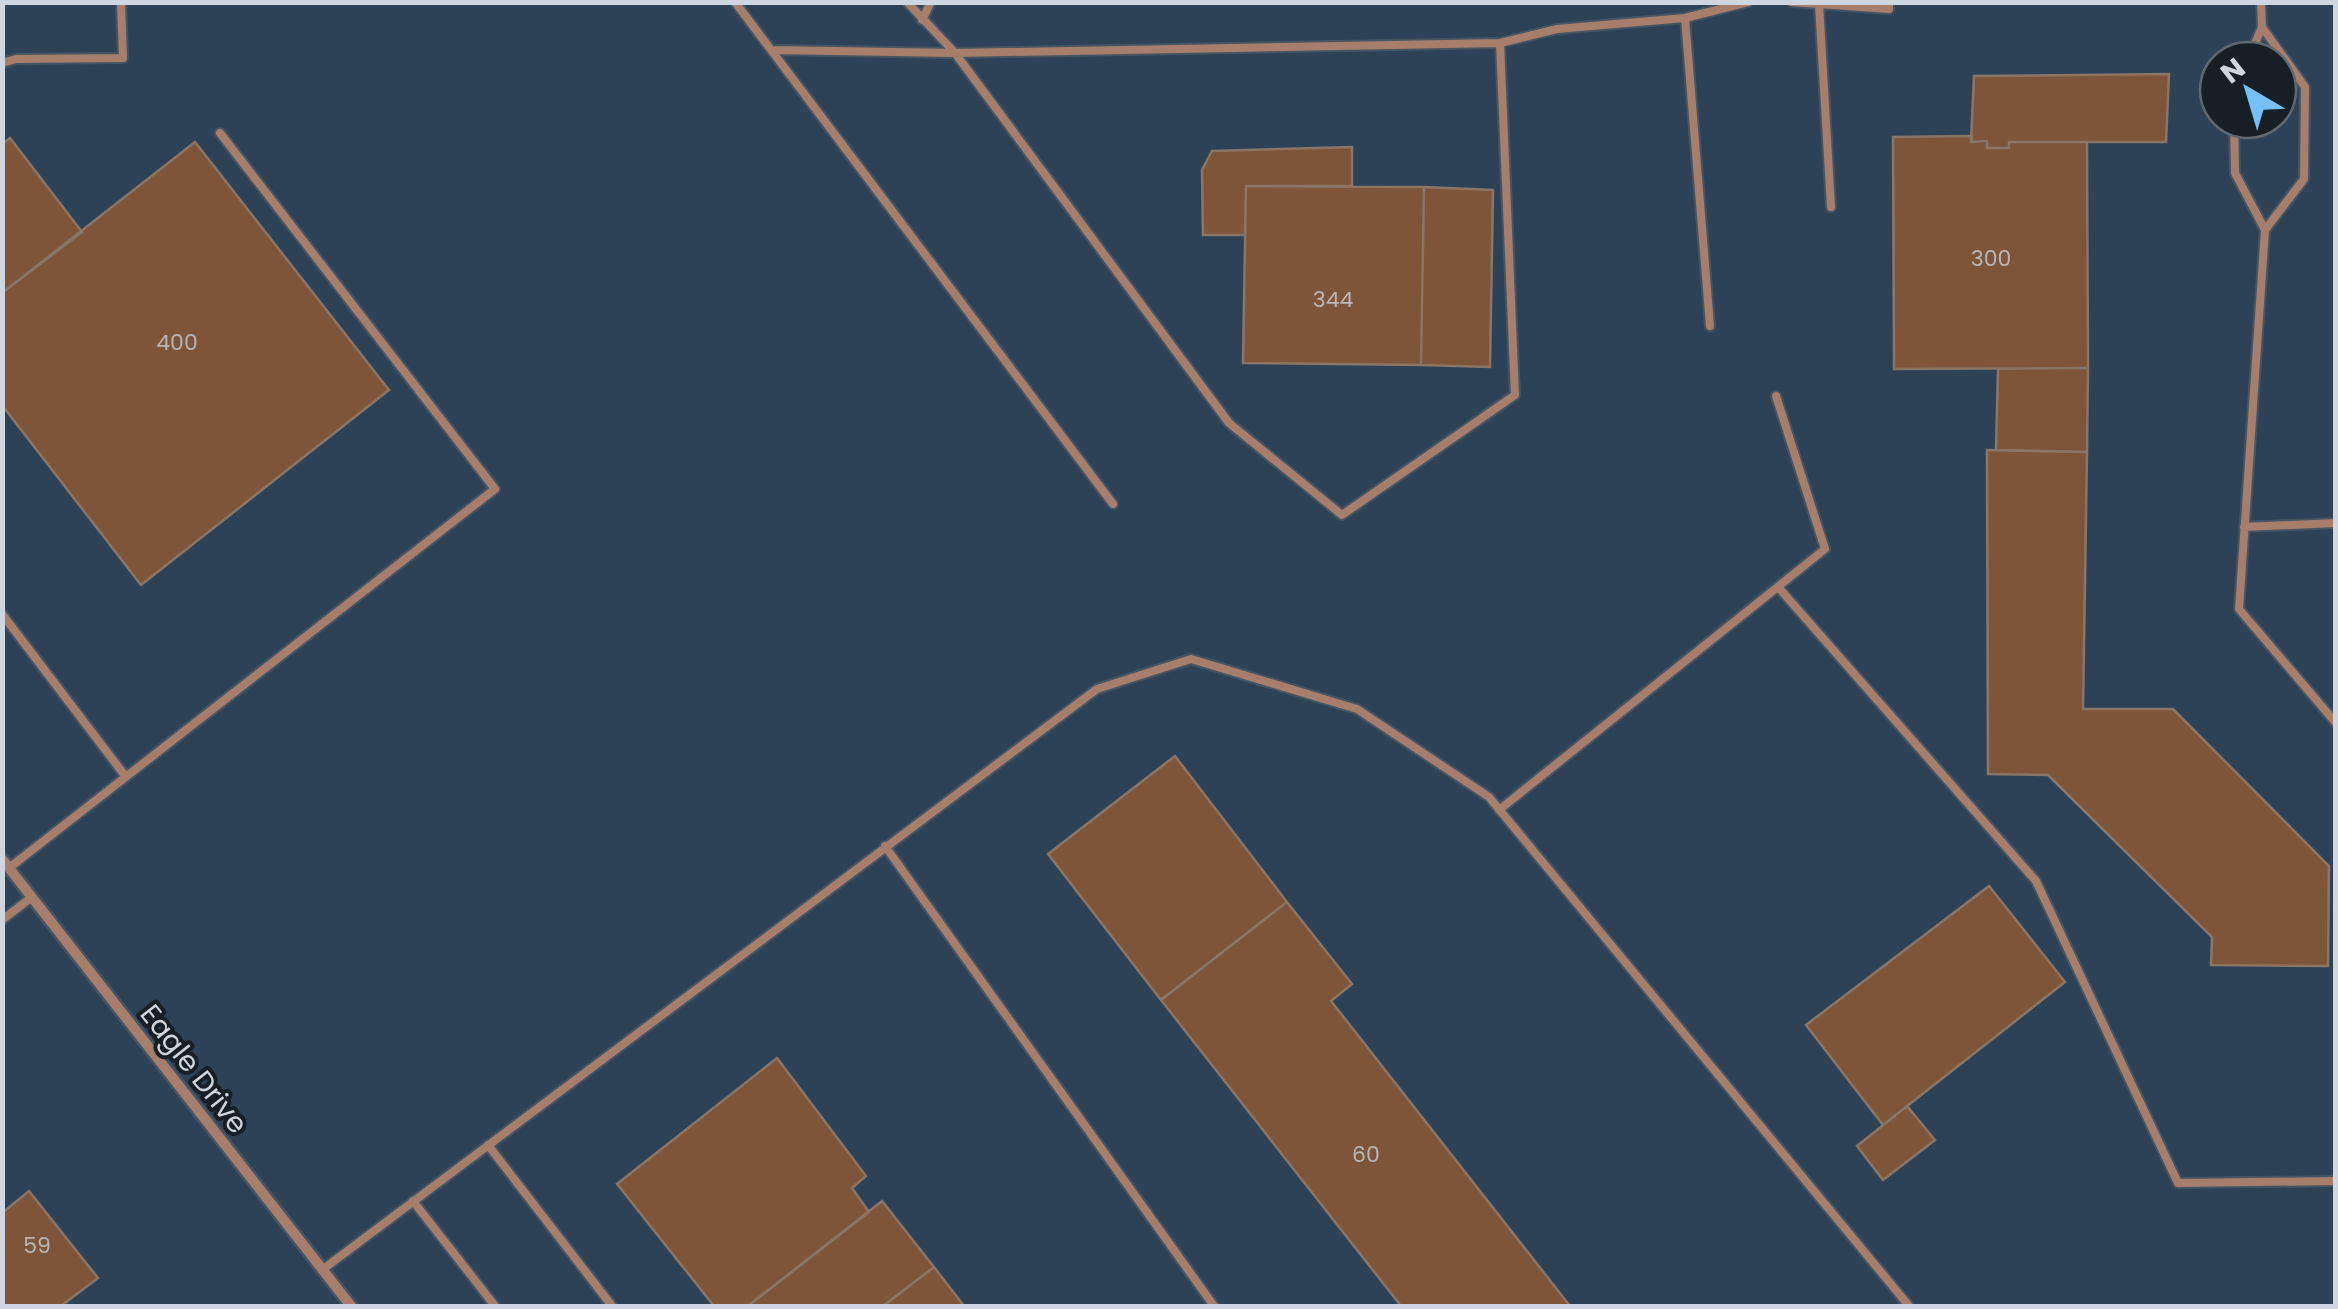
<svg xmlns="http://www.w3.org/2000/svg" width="2338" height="1309" font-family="Poppins,sans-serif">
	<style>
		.built { fill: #2d4257; fill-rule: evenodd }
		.building { fill: #7e5538; stroke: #8b7567; stroke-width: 2.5 }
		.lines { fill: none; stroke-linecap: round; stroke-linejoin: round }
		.service-casing { stroke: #465563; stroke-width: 12 }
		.minor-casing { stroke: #465563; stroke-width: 15 }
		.service { stroke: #a77d6c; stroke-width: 8 }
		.minor { stroke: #a77d6c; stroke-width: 10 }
		.labels { text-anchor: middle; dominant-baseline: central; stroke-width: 8; stroke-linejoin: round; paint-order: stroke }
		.number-label { font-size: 22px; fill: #bab6b7 }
		.street-label { font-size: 28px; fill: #ced7e1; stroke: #171f26 }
	</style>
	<rect width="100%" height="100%" fill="#283847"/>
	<path class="built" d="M 3,3 L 2335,3 L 2335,1306 L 3,1306 ZM 2218,60 L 2278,60 L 2278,120 L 2218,120 Z"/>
	<path class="building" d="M 2169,74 L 2166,142 L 2009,142 L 2009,148 L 1987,148 L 1987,141 L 1971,142 L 1974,76 Z
		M 1972,136 L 1971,142 L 1987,141 L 1987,148 L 2009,148 L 2009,142 L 2087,142 L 2088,368 L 1894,369 L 1893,137 Z
		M 10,138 L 82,232 L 2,293 L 2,144 Z
		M 195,142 L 389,390 L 141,585 L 2,405 L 2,293 Z
		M 1352,147 L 1352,186 L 1246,186 L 1245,235 L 1203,235 L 1202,170 L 1212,151 Z
		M 1246,186 L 1424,187 L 1421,365 L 1243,363 Z
		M 1424,187 L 1493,190 L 1490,367 L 1421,365 Z
		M 2088,368 L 2087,452 L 1996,450 L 1998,369 Z
		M 1987,450 L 2087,452 L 2083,709 L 2173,709 L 2329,866 L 2328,966 L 2211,965 L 2212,937 L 2048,775 L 1988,774 Z
		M 1175,756 L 1287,902 L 1161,1000 L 1048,854 Z
		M 1989,886 L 2065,982 L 1883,1125 L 1806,1025 Z
		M 1287,902 L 1352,984 L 1331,1001 L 1570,1306 L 1401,1306 L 1161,1000 Z
		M 777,1058 L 866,1176 L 852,1188 L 869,1212 L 748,1306 L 714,1306 L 617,1184 Z
		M 1907,1106 L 1935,1140 L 1883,1180 L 1857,1146 Z
		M 29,1191 L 98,1278 L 61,1306 L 2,1306 L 2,1213 Z
		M 882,1201 L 934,1267 L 883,1306 L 748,1306 Z
		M 934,1267 L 964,1306 L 883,1306 Z"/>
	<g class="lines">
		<defs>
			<path id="service" d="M 735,2 L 1113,504
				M 907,2 L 955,53
				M 1792,2 L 1819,4
				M 922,20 L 931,2
				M 2262,27 L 2305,87 L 2304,179 L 2265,230
				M 1500,43 L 955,53 L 1229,423 L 1342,515 L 1515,395 L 1500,43 L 1557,29 L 1685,18
				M 772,50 L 955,53
				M 2248,60 L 2262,27 L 2261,2
				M 2,63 L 16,59 L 123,58 L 121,2
				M 2234,120 L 2235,173 L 2265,230 L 2239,609 L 2336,723
				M 1831,207 L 1819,4 L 1889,9 L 1889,2
				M 1710,326 L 1685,18 L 1748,2
				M 2244,527 L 2336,523
				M 1778,587 L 2036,881 L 2178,1183 L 2336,1181
				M 2,614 L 126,777
				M 1499,810 L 1825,549 L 1776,396
				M 885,846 L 1214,1306
				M 9,868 L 495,489 L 220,133
				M 2,920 L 32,897
				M 488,1145 L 612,1306
				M 413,1201 L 495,1306
				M 322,1270 L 1097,689 L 1191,659 L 1357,709 L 1489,797 L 1909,1306"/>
			<path id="minor" d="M 2,859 L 351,1306"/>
		</defs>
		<use href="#service" class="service-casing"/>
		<use href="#minor" class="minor-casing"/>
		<use href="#service" class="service"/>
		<use href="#minor" class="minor"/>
	</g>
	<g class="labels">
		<g class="number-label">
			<text x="1991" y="258">300</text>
			<text x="1333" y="299">344</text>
			<text x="177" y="342">400</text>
			<text x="1366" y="1154">60</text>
			<text x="37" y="1245">59</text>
		</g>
		<g class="street-label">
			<text transform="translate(194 1069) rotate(52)">Eagle Drive</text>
		</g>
	</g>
	<rect width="2338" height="1309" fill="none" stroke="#ced7e1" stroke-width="10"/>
	<g transform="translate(2248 90) rotate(322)"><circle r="48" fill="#171f26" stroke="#606971" stroke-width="2.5"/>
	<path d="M0-8L18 38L0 25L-18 38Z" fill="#75c0f6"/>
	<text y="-15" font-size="28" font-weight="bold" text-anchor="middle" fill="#ced7e1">N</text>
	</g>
</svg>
